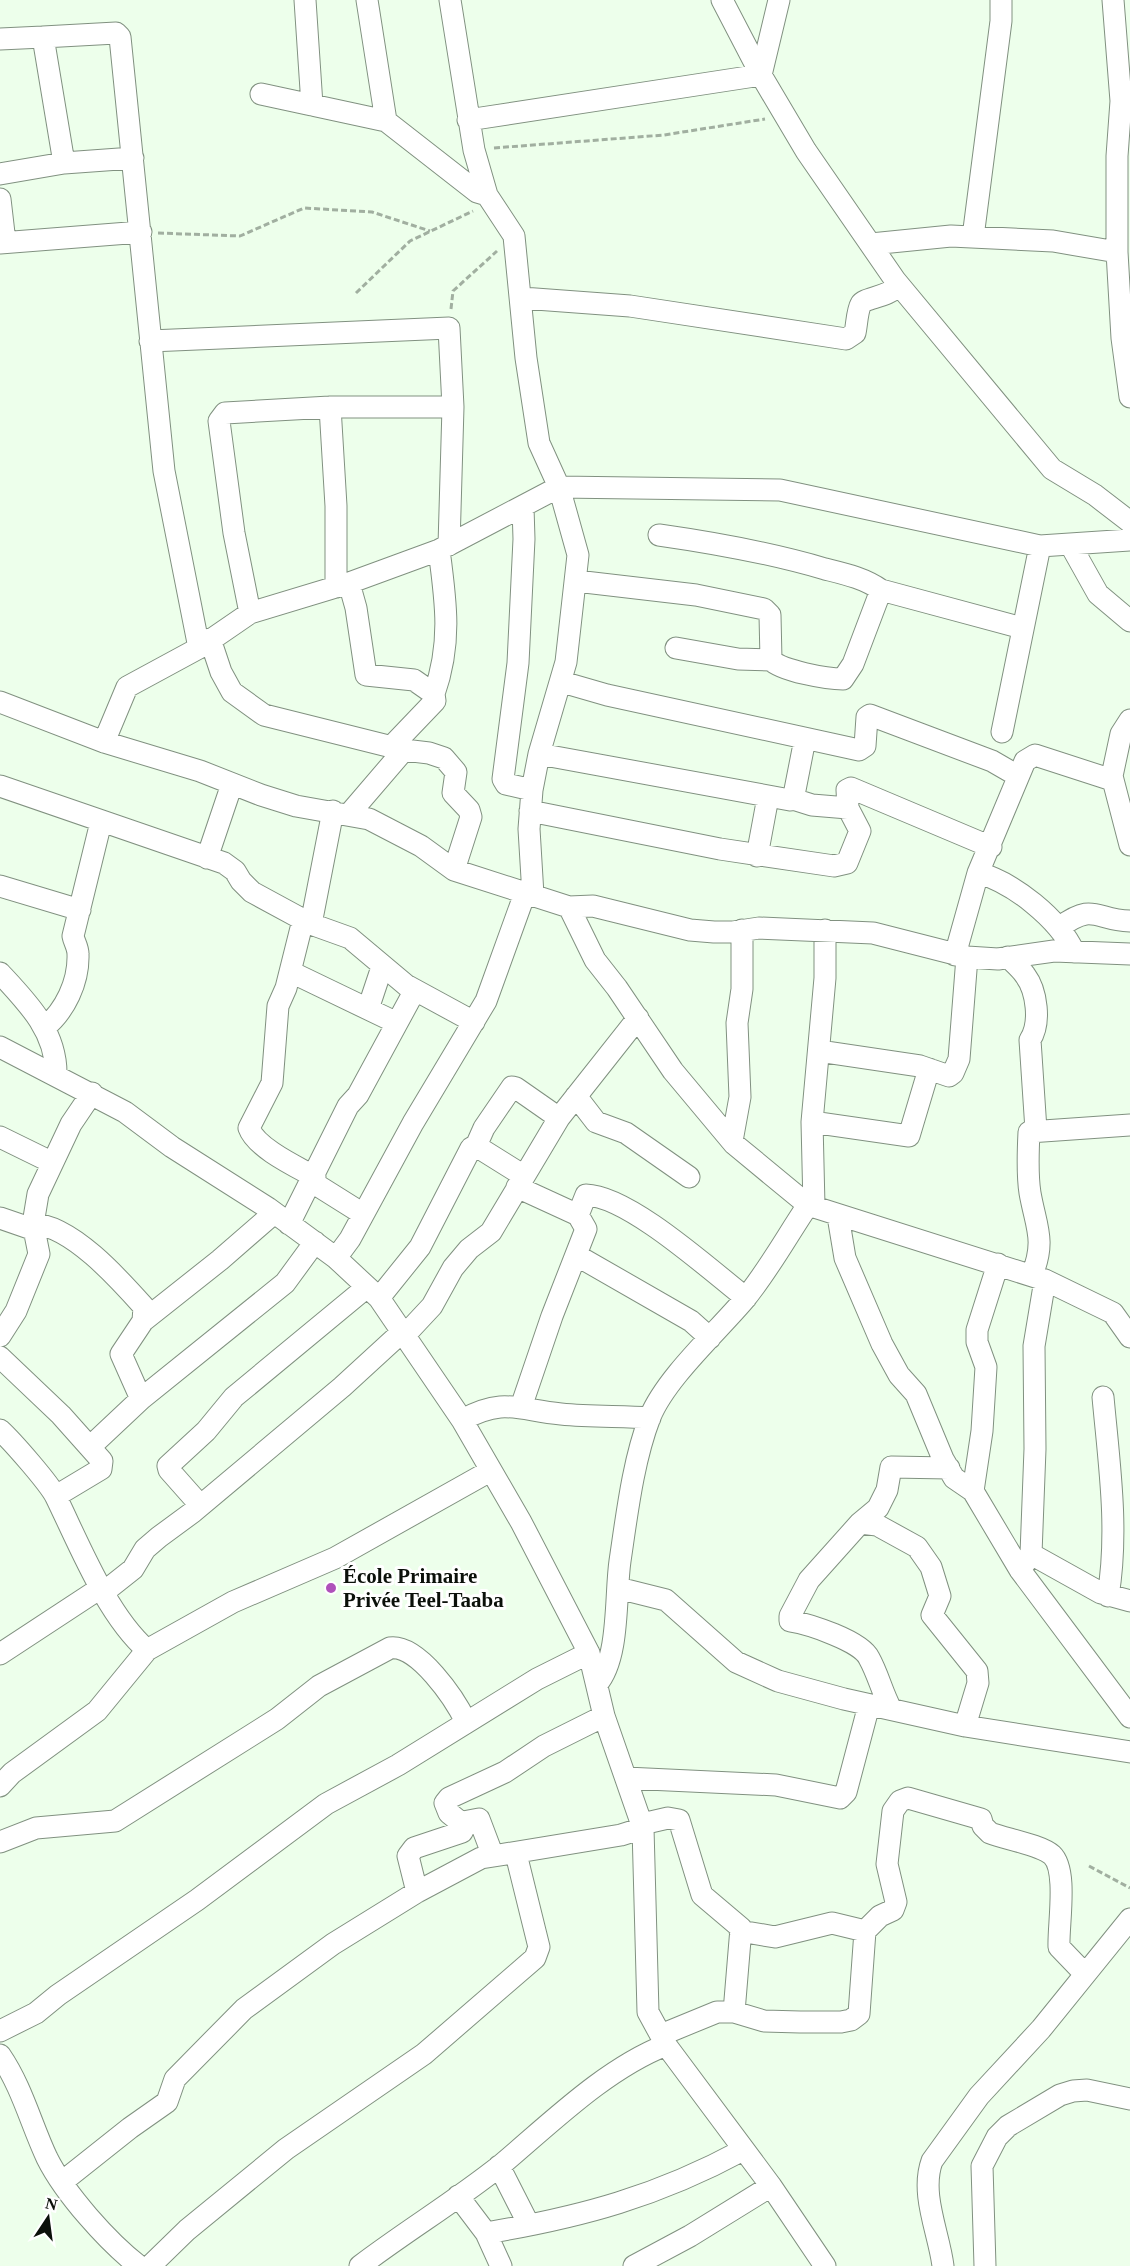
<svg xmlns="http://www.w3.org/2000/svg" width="1130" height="2266" font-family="Georgia,serif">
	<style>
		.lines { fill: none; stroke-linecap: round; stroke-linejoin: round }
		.street-casing { stroke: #819180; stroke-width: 23 }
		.path { stroke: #a1afa0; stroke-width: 3; stroke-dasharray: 6 3; stroke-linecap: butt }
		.street { stroke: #fff; stroke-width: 21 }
		.poi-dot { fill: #af51ba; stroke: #fff; stroke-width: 2 }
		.labels { text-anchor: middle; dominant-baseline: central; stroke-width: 6; stroke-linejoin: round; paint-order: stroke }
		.poi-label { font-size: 21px; font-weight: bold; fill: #0b100a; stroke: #fff; text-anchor: start }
	</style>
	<rect width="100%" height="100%" fill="#edffeb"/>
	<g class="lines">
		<defs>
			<path id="street" d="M 305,0 L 312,105
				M 367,0 L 386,121
				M 450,0 L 474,150 L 487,195 L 514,236 L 526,358 L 539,443 L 559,487 L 578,555 L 566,662 L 539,754 L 532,790 L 529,829 L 533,895
				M 722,0 L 761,75 L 806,151 L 895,280 L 1052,469 L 1095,495 L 1130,522
				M 1113,0 L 1121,101 L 1117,156 L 1117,252 L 1122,338 L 1130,397
				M 43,37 L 116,33 L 120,37 L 164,471 L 199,648
				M 0,39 L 43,37 L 64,163
				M 261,94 L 386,121 L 477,192 L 487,195
				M 468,120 L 761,75 L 779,0
				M 0,174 L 64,163 L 133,158
				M 0,199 L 5,242
				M 973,237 L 1001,21 L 1001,0
				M 0,243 L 141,232
				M 871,244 L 951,236 L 1053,241 L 1117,252
				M 522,298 L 630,306 L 846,339 L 855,333 C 857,324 857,311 861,304 C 864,298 889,297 899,285
				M 150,341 L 449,328 L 453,407 L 449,545
				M 330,407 L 336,506 L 336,587
				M 523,507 L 524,539 L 518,663 L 503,779 L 506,784 L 532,790
				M 659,535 C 715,543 771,553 825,569 C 845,574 864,578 881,590 L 1022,628
				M 1070,544 L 1098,594 L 1130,621
				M 576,581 L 696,595 L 764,609 L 770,615 L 771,660
				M 349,583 L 356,608 L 366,675 L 414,680 L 434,694 L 435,701 L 391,747
				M 250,613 L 234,533 L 219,421 L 225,413 L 330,407 L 453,407
				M 210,639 L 221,672 L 232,692 L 264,715 L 404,750 L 429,753 L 444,758 L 456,772 L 453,793 L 469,810 L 471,817 L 454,870
				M 676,648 L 738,659 L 771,660 C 782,671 827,679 843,679 L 853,664 L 881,590
				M 562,682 L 607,695 L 859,750 L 865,746 L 867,717 L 870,715 L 992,761 L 1018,776
				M 434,694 C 452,643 446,602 439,550
				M 0,702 L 104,742 L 200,771 L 261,795 L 296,806 L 369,819 L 421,846 L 454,870 L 569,907 L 593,906 L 690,930 L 714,932 L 733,932 L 759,928 L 873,933 L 967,957 L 998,959 L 1054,951 L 1130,954
				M 1002,732 L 1040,546
				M 104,742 L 127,687 L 199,648 L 250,613 L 349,583 L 439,550 L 559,487 L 780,490 L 1040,546 L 1130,540
				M 539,754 L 790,800 L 794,795 L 805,739
				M 1112,776 L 1130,845
				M 0,786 L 224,863 L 235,871 L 241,881 L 252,892 L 311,924 L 350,938 L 406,985 L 474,1022
				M 793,799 L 812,805 L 848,808
				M 530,811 L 720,849 L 834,866 L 847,863 L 860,831 L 848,808 L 847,790 L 851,788 L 991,847
				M 350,813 L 404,750
				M 757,856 L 768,797
				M 207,858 L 232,784
				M 978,873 C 1013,882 1059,919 1074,952
				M 0,886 L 80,910
				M 569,907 L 595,960 L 617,988 L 673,1071 L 734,1144 L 808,1205 L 1045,1280 L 1113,1313 L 1130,1337
				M 303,920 L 286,988 L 278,1006 L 272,1083 L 249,1128 C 256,1148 297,1167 315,1177
				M 311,924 L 333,811
				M 1060,927 C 1094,902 1095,920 1130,921
				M 955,955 L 978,873 L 1025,761 L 1035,755 L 1106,778 L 1112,776 L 1121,734 L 1130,720
				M 1008,957 C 1014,963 1021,969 1025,975 C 1037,991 1041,1023 1030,1040 L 1036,1130
				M 291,972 L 397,1023
				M 0,973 C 27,1002 56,1031 56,1073
				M 368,1009 L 382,967
				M 44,1028 C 65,1011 79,982 78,954 C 78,947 74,942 73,936 L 101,822
				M 0,1047 L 125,1112 L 172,1147 L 268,1208 L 336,1258 L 379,1298 L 462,1420 L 521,1522 L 589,1653 L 604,1716 L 643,1828 L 648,2012 L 666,2045 L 771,2186 L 825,2266
				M 819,1051 L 920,1066 L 949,1076 L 953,1073 L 959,1059 L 967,957
				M 576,1096 L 596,1122 L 626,1133 L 689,1177
				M 812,1122 L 909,1136 L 929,1069
				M 0,1137 L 51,1162
				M 732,1141 L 740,1097 L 737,1023 L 742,989 L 742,930
				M 476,1146 L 484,1128 L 512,1087 L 516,1088 L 559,1118
				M 312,1182 L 363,1214
				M 517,1187 L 578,1215 L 586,1229 L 552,1316 L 521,1407
				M 814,1206 L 812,1122 L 825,978 L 825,930
				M 578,1215 L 586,1195 C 629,1196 710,1270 746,1298
				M 838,1216 L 845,1258 L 882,1344 L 899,1375 L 916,1394 L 943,1459 L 954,1478 L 973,1491 L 1020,1570 L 1130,1717
				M 0,1218 L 35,1230
				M 33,1224 C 71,1225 119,1279 144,1307 L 143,1321 L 121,1354 L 141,1399
				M 289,1224 L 348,1106 L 358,1095 L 415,990
				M 576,1255 L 691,1321 L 710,1338
				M 336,1258 L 350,1239 L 413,1123 L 486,1001 L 525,893
				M 1032,1275 C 1046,1240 1036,1227 1030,1193 C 1027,1174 1028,1152 1029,1132 L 1130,1125
				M 379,1298 L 420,1247 L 471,1148 L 476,1146 L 524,1176
				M 143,1321 L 220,1260 L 274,1213
				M 0,1336 L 16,1311 L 39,1254 L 33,1224 L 38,1194 L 71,1124 L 92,1093
				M 404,1336 L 432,1306 L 453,1268 L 469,1249 L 491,1232 L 559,1118 L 638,1018
				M 0,1357 L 61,1415 L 102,1461 L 101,1469 L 56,1496
				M 1103,1397 C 1109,1463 1119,1530 1108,1596
				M 462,1420 C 504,1397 518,1410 561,1414 C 591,1417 621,1416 650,1418
				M 0,1430 C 12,1441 49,1483 56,1497 C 79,1544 107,1615 147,1650 L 233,1602 L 335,1558 L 490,1471
				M 91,1446 L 141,1399 L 285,1283 L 315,1242
				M 973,1491 L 982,1431 L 986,1367 L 977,1342 L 977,1330 L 998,1264
				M 200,1505 L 169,1470 L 168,1466 L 206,1431 L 234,1397 L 367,1287
				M 860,1523 L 877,1525 L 917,1547 L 931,1567 L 940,1596 L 932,1615 L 977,1671 L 978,1683 L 965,1726
				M 1031,1554 L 1101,1593 L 1130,1601
				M 1020,1570 L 1031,1554 L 1035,1449 L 1034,1346 L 1045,1280
				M 618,1588 L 666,1600 L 736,1662 L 778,1681 L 844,1699 L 965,1726 L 1130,1752
				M 104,1592 L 133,1569 L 145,1549 L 159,1537 L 193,1512 L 342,1387 L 402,1332
				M 0,1654 L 102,1587
				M 597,1684 C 620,1658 615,1595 620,1561 C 627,1514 633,1461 650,1417 C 666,1378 716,1333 744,1300 C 768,1271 787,1236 808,1205
				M 891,1709 C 882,1692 878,1674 869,1658 C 861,1641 809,1624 790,1621 L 790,1616 L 809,1580 L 860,1523 L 878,1508 L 887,1490 L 891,1467 L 949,1468
				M 626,1778 L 776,1785 L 840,1798 L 846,1792 L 869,1705
				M 0,1786 L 12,1773 L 97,1711 L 147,1650
				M 463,1822 L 479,1819 L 493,1856
				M 642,1824 L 668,1818 L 679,1820 L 702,1895 L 741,1928 L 734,2012
				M 0,1842 L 36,1828 L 115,1821 L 277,1719 L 319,1686 L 390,1648 C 418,1644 455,1699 466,1722
				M 417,1892 L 408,1856 L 414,1848 L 462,1832 L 465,1826 L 449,1813 L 445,1803 L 449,1798 L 505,1772 L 544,1746 L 604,1716
				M 740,1931 L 775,1937 L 832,1923 L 865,1931
				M 0,2031 L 36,2013 L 58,1995 L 197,1900 L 326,1804 L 398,1765 L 537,1679 L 589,1653
				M 661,2035 L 717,2012 L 734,2012 L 764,2021 L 800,2022 L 841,2022 L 851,2020 L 859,2014 L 865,1931 L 880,1916 L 893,1910 L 896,1902 L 887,1864 L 893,1811 L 900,1801 L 908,1798 L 981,1819 L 983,1826 L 990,1833 C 1006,1839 1041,1845 1052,1855 C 1068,1870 1058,1925 1059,1947 L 1084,1973
				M 0,2055 C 22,2087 31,2124 47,2158 C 65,2194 108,2242 139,2266
				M 499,2166 L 529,2225
				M 62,2182 L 130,2128 L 167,2102 L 175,2079 L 244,2009 L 333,1944 L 417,1892 L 481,1858 L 621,1835 L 643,1828
				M 458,2196 L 486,2233 L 501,2266
				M 486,2233 C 582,2217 658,2196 743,2150
				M 150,2266 L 187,2230 L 286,2149 L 424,2054 L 535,1958 L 539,1947 L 516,1854
				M 360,2266 C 406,2231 456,2201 501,2165 C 551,2123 605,2069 666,2045
				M 634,2266 L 690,2236 L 771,2186
				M 943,2266 C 939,2233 920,2194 932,2161 L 979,2096 L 1041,2029 L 1130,1919
				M 985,2266 L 982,2166 L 997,2137 L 1008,2126 L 1060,2095 L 1073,2091 L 1087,2090 L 1130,2099"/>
		</defs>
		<use href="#street" class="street-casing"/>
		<path class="path" d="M 494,148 L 664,135 L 765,119
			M 158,233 L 240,236 L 304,208 L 372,212 L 430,231
			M 356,293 L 410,241 L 473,211
			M 451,309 L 453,291 L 497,251
			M 1089,1866 L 1130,1888"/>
		<use href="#street" class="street"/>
	</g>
	<circle class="poi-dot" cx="331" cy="1588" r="6"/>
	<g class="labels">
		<g class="poi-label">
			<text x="343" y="1576">École Primaire<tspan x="343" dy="24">Privée Teel-Taaba</tspan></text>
		</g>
	</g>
	<g transform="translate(48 2218) rotate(13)" stroke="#ffffff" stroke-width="4.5" paint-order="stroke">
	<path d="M0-4.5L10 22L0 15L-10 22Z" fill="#0b100a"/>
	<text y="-9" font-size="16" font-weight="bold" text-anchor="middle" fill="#0b100a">N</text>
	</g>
</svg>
